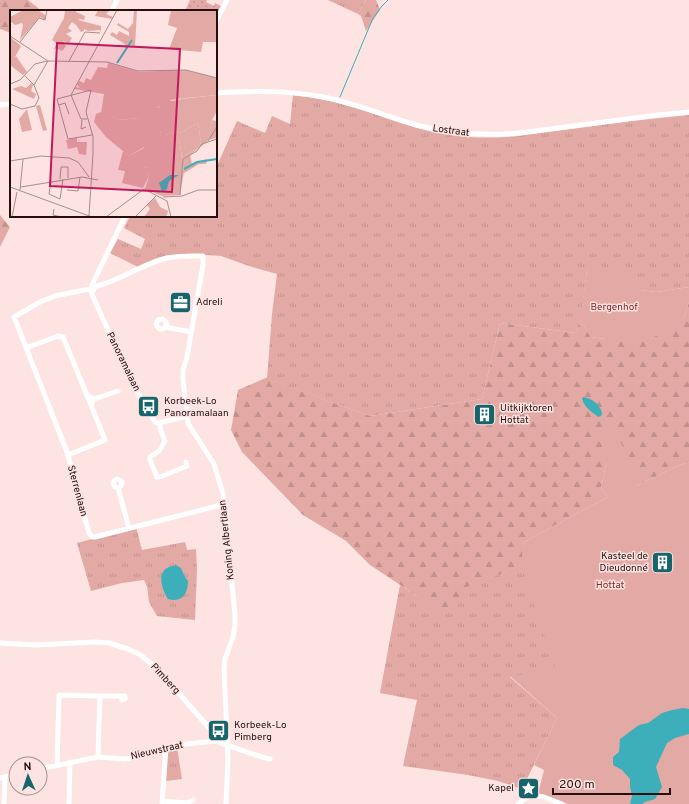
<svg xmlns="http://www.w3.org/2000/svg" width="689" height="804" font-family="Overpass,sans-serif">
	<style>
		.grass { fill: url(#grass-tufts) }
		.forest { fill: url(#forest-firs) }
		.park { fill: #e3aaa5 }
		.garden { fill: url(#garden-dots) }
		.water { fill: #3dafba }
		.lines { fill: none; stroke-linecap: round; stroke-linejoin: round }
		.stream { stroke: #3dafba; stroke-width: 1 }
		.minor { stroke: #fff; stroke-width: 5 }
		.labels { text-anchor: middle; dominant-baseline: central; stroke-width: 3; stroke-linejoin: round; paint-order: stroke }
		.street-label { font-size: 10px; fill: #25100f; stroke: #fde3e1 }
		.poi-label { font-size: 10px; fill: #25100f; stroke: #fde3e1; text-anchor: start }
		.park-label { font-size: 10px; fill: #852527; stroke: #fde3e1 }
		.inset-river { fill: none; stroke: #3dafba; stroke-width: 2 }
		.inset-road { fill: none; stroke: #a78f8d; stroke-width: 1 }
		.view { fill: #c2185b; fill-opacity: 0.15; stroke: #c2185b; stroke-width: 2 }
		.inset-edge { fill: none; stroke: #25100f; stroke-width: 2 }
	</style>
	<defs>
		<pattern id="grass-tufts" width="24" height="20" patternUnits="userSpaceOnUse"><rect width="24" height="20" fill="#e3aaa5"/><path d="M3 7l-1-3M5 7V3M7 7l1-3M15 17l-1-3M17 17v-4M19 17l1-3" fill="none" stroke="#c3918d"/></pattern>
		<pattern id="forest-firs" width="22" height="20" patternUnits="userSpaceOnUse"><rect width="22" height="20" fill="#e3aaa5"/><path d="M5 1l3.5 6h-7zM16 11l3.5 6h-7z" fill="#c3918d"/></pattern>
		<pattern id="garden-dots" width="8" height="8" patternUnits="userSpaceOnUse"><rect width="8" height="8" fill="#e3aaa5"/><path d="M2 2h.1M6 6h.1" fill="none" stroke="#c3918d" stroke-width="1.8" stroke-linecap="round"/></pattern>
	</defs>
	<rect width="100%" height="100%" fill="#fde3e1"/>
	<path class="grass" d="M 328,0 L 366,0 L 358,14 Z
		M 293,95 C 314,98 334,101 353,107 C 376,114 398,123 421,129 C 452,138 486,139 518,136 L 631,121 L 689,115 L 689,287 L 656,292 L 639,290 L 587,270 L 581,318 L 576,333 L 500,323 L 482,399 L 370,416 L 267,379 L 272,314 L 277,274 L 249,266 L 221,256 L 208,255 L 172,256 L 138,267 L 110,253 L 118,239 L 141,249 L 145,239 L 124,228 L 130,216 L 216,216 L 216,168 L 237,121 L 265,133 L 272,116 L 290,124 Z
		M 136,527 L 142,550 L 185,542 L 187,550 L 196,549 L 197,570 L 195,620 L 157,616 L 149,602 L 147,586 L 144,580 L 122,583 L 91,591 L 77,543 Z
		M 524,542 L 579,667 L 510,677 L 557,718 L 522,789 L 498,781 L 468,775 L 403,766 L 417,700 L 380,693 L 400,585 L 417,596 L 461,589 L 520,566 Z
		M 177,747 L 182,779 L 166,781 L 168,749 Z"/>
	<path class="forest" d="M 0,0 L 28,0 L 42,11 L 11,11 L 11,33 L 0,29 Z
		M 366,0 L 376,0 L 380,10 L 366,31 L 361,16 L 358,14 Z
		M 0,215 L 10,227 L 0,247 Z
		M 689,302 L 689,462 L 680,465 L 636,486 L 636,470 L 606,419 L 606,464 L 601,489 L 608,497 L 524,542 L 521,566 L 462,589 L 463,600 L 436,612 L 417,596 L 370,565 L 346,541 L 303,515 L 242,452 L 231,430 L 238,390 L 268,377 L 268,379 L 370,416 L 482,399 L 500,323 L 576,333 L 580,320 L 591,337 L 605,339 L 650,339 L 684,317 Z"/>
	<path class="park" d="M 587,270 L 635,272 L 640,290 L 656,292 L 689,287 L 689,302 L 684,317 L 668,330 L 650,339 L 605,339 L 591,337 L 580,320 Z
		M 606,418 L 637,470 L 636,486 L 680,465 L 689,462 L 689,804 L 568,804 L 538,794 L 544,770 L 534,765 L 557,718 L 510,676 L 556,670 L 521,566 L 524,542 L 608,497 L 601,489 L 606,464 Z"/>
	<path class="garden" d="M 190,0 L 207,0 L 206,2 L 214,6 L 215,3 L 221,6 L 217,14 L 216,13 L 216,11 L 210,11 L 208,10 L 207,11 L 185,11 Z"/>
	<path class="water" d="M 583,397 C 592,398 601,405 602,414 L 601,416 L 598,417 C 592,412 584,407 582,399 Z
		M 176,565 L 181,568 L 185,577 L 188,581 C 188,594 182,603 168,599 C 162,590 156,572 169,567 C 171,566 174,566 176,565 Z
		M 683,708 L 689,709 L 689,734 L 675,738 L 667,743 L 656,767 L 662,787 L 655,799 L 645,802 L 642,804 L 630,804 L 632,796 L 630,787 L 630,779 L 622,770 L 613,765 L 613,757 L 619,752 L 620,739 L 639,725 L 648,723 L 662,713 L 672,710 Z"/>
	<g class="lines">
		<path class="stream" d="M 340,97 L 373,18 L 382,6 L 388,0"/>
		<path class="minor" d="M 112,11 L 117,0
			M 216,21 L 227,0
			M 216,93 C 252,91 287,90 323,97 C 355,103 385,116 416,125 C 450,134 484,136 519,133 L 658,115 L 689,112
			M 0,105 L 11,104
			M 92,285 L 125,216
			M 91,291 L 93,297 L 133,385 L 155,422 L 157,423 L 159,423 L 187,416
			M 165,327 L 167,324 L 165,321 L 162,319 L 158,320 L 156,324 L 159,329 L 163,329 L 165,327 L 191,332
			M 26,348 L 58,336 L 63,337 L 91,405 L 94,399 L 87,395
			M 94,399 L 118,391
			M 159,423 L 161,431 L 165,441 L 159,451 L 150,457 L 150,460 L 157,477 L 160,477 L 187,466 L 186,462
			M 68,455 L 105,440 L 91,405
			M 118,488 L 121,486 L 122,482 L 120,480 L 117,479 L 114,481 L 113,484 L 115,487 L 118,488 L 129,528
			M 225,504 L 95,537 L 92,537 L 89,533 L 67,452 L 14,317 L 40,302 L 55,296 L 89,289 L 90,290 L 93,291 L 94,289 L 94,287 C 119,281 139,266 163,259 C 176,255 190,256 203,256 L 203,265 L 187,357 L 183,370 L 183,380 L 188,423 L 191,428 L 214,464 L 223,494 L 226,510 L 229,554 L 235,615 L 235,625 L 233,637 L 225,659 L 224,669 L 228,759 L 226,804
			M 0,643 L 35,645 L 95,642 L 109,643 L 128,649 L 139,654 L 158,669 L 216,736 L 217,741
			M 100,696 L 125,696 L 125,699 L 122,700 L 121,696
			M 57,765 L 59,695 L 100,696 L 98,757
			M 40,769 L 98,757 L 125,759 L 136,757 L 142,756 L 160,749 L 176,745 L 217,741 C 221,744 227,745 232,747 C 245,751 257,756 270,759
			M 0,778 L 16,774
			M 162,801 L 187,803 L 193,800
			M 4,804 L 5,777
			M 69,804 L 70,762
			M 162,804 L 166,747
			M 518,804 L 530,795 L 544,797 L 562,804"/>
	</g>
	<defs>
		<symbol id="office-square" viewBox="-11 -11 22 22"><rect x="-9" y="-9" width="18" height="18" rx="4" fill="#17656c" stroke="#fde3e1"/><path d="M-6-3h4V-5.5h4V-3h4V5H-6ZM-1-4.5V-3h2v-1.5ZM-6 0V1H6V0Z" fill="#fff"/></symbol>
		<symbol id="bus-square" viewBox="-11 -11 22 22"><rect x="-9" y="-9" width="18" height="18" rx="4" fill="#17656c" stroke="#fde3e1"/><path d="M-5-6H5V4H4V6H2V4H-2V6H-4V4H-5ZM-3.5-4V0h7V-4ZM-3.5 1.2v1.5H-2V1.2ZM2 1.2v1.5H3.5V1.2Z" fill="#fff"/></symbol>
		<symbol id="building-square" viewBox="-11 -11 22 22"><rect x="-9" y="-9" width="18" height="18" rx="4" fill="#17656c" stroke="#fde3e1"/><path d="M-4-6H4V6H1V3H-1V6H-4ZM-2.5-4.3h1.7v1.8h-1.7ZM.8-4.3h1.7v1.8H.8ZM-2.5-1h1.7V.8h-1.7ZM.8-1h1.7V.8H.8Z" fill="#fff"/></symbol>
		<symbol id="sight-square" viewBox="-11 -11 22 22"><rect x="-9" y="-9" width="18" height="18" rx="4" fill="#17656c" stroke="#fde3e1"/><path d="M0-6L1.8-2.2L6-1.7L2.9 1.2L3.7 5.4L0 3.3L-3.7 5.4L-2.9 1.2L-6-1.7L-1.8-2.2Z" fill="#fff"/></symbol>
	</defs>
	<g fill-rule="evenodd">
		<use href="#office-square" x="168" y="290" width="25" height="25"/>
		<use href="#bus-square" x="136" y="394" width="25" height="25"/>
		<use href="#building-square" x="472" y="402" width="25" height="25"/>
		<use href="#building-square" x="650" y="550" width="25" height="25"/>
		<use href="#bus-square" x="206" y="718" width="25" height="25"/>
		<use href="#sight-square" x="516" y="776" width="25" height="25"/>
	</g>
	<g class="labels">
		<g class="street-label">
			<text transform="translate(451 131) rotate(8)">Lostraat</text>
			<text transform="translate(123 362) rotate(64)">Panoramalaan</text>
			<text transform="translate(77 491) rotate(75)">Sterrenlaan</text>
			<text transform="translate(227 540) rotate(-96)">Koning Albertlaan</text>
			<text transform="translate(165 679) rotate(47)">Pimberg</text>
			<text transform="translate(157 751) rotate(-13)">Nieuwstraat</text>
		</g>
		<g class="poi-label">
			<text x="196" y="302">Adreli</text>
			<text x="164" y="401">Korbeek-Lo<tspan x="164" dy="12">Panoramalaan</tspan></text>
			<text x="500" y="408">Uitkijktoren<tspan x="500" dy="12">Hottat</tspan></text>
			<text x="648" y="556" text-anchor="end">Kasteel de<tspan x="648" dy="12">Dieudonné</tspan></text>
			<text x="234" y="725">Korbeek-Lo<tspan x="234" dy="12">Pimberg</tspan></text>
			<text x="514" y="788" text-anchor="end">Kapel</text>
		</g>
		<g class="park-label">
			<text x="614" y="307">Bergenhof</text>
			<text x="610" y="585">Hottat</text>
		</g>
	</g>
	<g transform="translate(10 10)">
		<rect width="207" height="207" fill="#fde3e1"/>
		<path d="M 124,0 L 127,0 L 125,37 L 121,35 L 115,38 L 115,34 L 100,25 L 102,22 L 107,25 L 109,21 L 119,26 L 119,22 L 107,15 L 108,13 L 118,19 L 123,13 ZM 6,46 L 17,62 L 13,65 L 0,55 ZM 98,53 L 129,62 L 175,60 L 207,68 L 207,85 L 158,90 L 129,108 L 109,110 L 91,103 L 94,84 L 64,79 L 66,77 L 70,78 L 67,75 L 69,71 L 74,73 L 76,68 L 81,70 L 88,57 L 97,58 ZM 21,73 L 23,75 L 21,81 L 26,84 L 24,89 L 2,79 L 11,76 L 16,78 ZM 30,95 L 37,120 L 33,121 L 26,96 ZM 17,99 L 22,120 L 12,122 L 9,109 ZM 202,110 L 207,111 L 207,128 L 198,130 ZM 188,113 L 191,133 L 186,139 L 172,147 L 168,124 ZM 67,128 L 67,132 L 77,132 L 76,145 L 69,144 L 67,137 L 58,139 L 56,130 ZM 135,134 L 144,157 L 132,158 L 139,166 L 133,178 L 112,173 L 115,161 L 108,160 L 113,141 L 119,146 L 134,138 ZM 145,188 L 150,197 L 158,201 L 157,205 L 155,207 L 134,207 L 140,199 L 137,195 Z" fill="#e3aaa5"/>
		<path d="M 13,0 L 28,0 L 35,5 L 35,10 L 30,7 L 10,30 L 13,15 L 12,13 L 5,15 L 0,11 L 0,7 ZM 55,0 L 66,0 L 66,2 L 75,6 L 74,10 L 69,9 L 66,15 L 62,12 L 58,18 L 62,21 L 56,24 L 62,28 L 59,33 L 53,31 L 56,36 L 52,41 L 46,38 L 43,40 L 47,34 L 42,30 L 54,8 ZM 88,0 L 100,0 L 96,4 L 103,7 L 102,9 L 85,6 ZM 161,0 L 207,0 L 207,32 L 193,32 L 191,42 L 159,39 L 167,18 L 158,15 ZM 207,85 L 207,101 L 202,110 L 198,131 L 180,145 L 182,154 L 197,149 L 196,154 L 189,154 L 174,163 L 172,147 L 186,139 L 191,133 L 188,113 L 168,124 L 168,121 L 156,125 L 150,121 L 151,127 L 119,146 L 96,127 L 84,112 L 86,104 L 91,102 L 109,110 L 129,108 L 133,95 L 146,98 L 147,95 L 149,98 L 171,89 Z" fill="#e3aaa5"/>
		<path d="M 0,27 L 11,36 L 5,47 L 6,51 L 0,55 ZM 149,86 L 157,87 L 161,91 L 170,90 L 163,98 L 151,99 L 147,95 ZM 151,113 L 156,125 L 168,121 L 174,162 L 170,185 L 152,186 L 135,179 L 139,166 L 131,158 L 140,157 L 135,134 L 150,127 Z" fill="#e3aaa5"/>
		<path d="M 68,10 L 91,16 L 91,22 L 90,20 L 78,21 L 74,19 L 74,21 L 71,22 L 66,15 Z" fill="#e3aaa5"/>
		<path d="M 160,165 L 169,165 L 159,171 L 157,179 L 152,182 L 149,173 Z" fill="#3dafba"/>
		<path class="inset-river" d="M 107,53 L 122,30M 174,159 L 187,152 L 207,149"/>
		<path class="inset-road" d="M 0,26 L 38,51M 10,32 L 29,8 L 35,10 L 37,0M 59,51 L 75,22 L 90,23M 14,65 L 24,75M 0,74 L 10,70 L 25,54 L 37,51M 61,85 L 107,0M 61,85 L 71,109 L 77,109M 0,94 L 12,99 L 25,96 L 29,88 L 24,75 L 38,51 L 97,52 L 128,61 L 176,60 L 207,68M 49,95 L 55,93 L 59,104M 72,110 L 71,119 L 76,117M 198,131 L 207,117M 0,151 L 31,146 L 59,148 L 68,152 L 79,167M 50,169 L 51,157 L 58,157 L 58,168M 41,171 L 39,184 L 50,189 L 53,169M 0,177 L 82,207M 11,177 L 72,167 L 88,170M 10,180 L 13,149M 57,180 L 68,181 L 70,167M 170,185 L 173,149 L 187,141 L 192,134 L 207,129M 153,187 L 172,186 L 188,180 L 207,180M 44,199 L 43,205 L 52,207M 79,206 L 83,144 L 83,126 L 82,123 L 76,102 L 81,80 L 47,89 L 58,129 L 82,125M 2,207 L 7,182M 96,207 L 134,179 L 157,191 L 161,207M 125,207 L 147,185"/>
		<path class="view" d="M 47,33 L 170,39 L 162,182 L 40,176 Z"/>
		<rect width="207" height="207" class="inset-edge"/>
	</g>
	<g transform="translate(28 776) rotate(357)"><circle r="19" fill="#fde3e1" stroke="#a78f8d"/>
	<path d="M0-3L7 15L0 10L-7 15Z" fill="#17656c"/>
	<text y="-6" font-size="11" font-weight="bold" text-anchor="middle" fill="#25100f">N</text>
	</g>
	<path d="M553 788v6h117v-6" fill="none" stroke="#25100f" stroke-width="2"/>
	<text x="559" y="788" font-size="12" fill="#25100f" stroke="#fde3e1" stroke-width="3" paint-order="stroke">200 m</text>
</svg>
